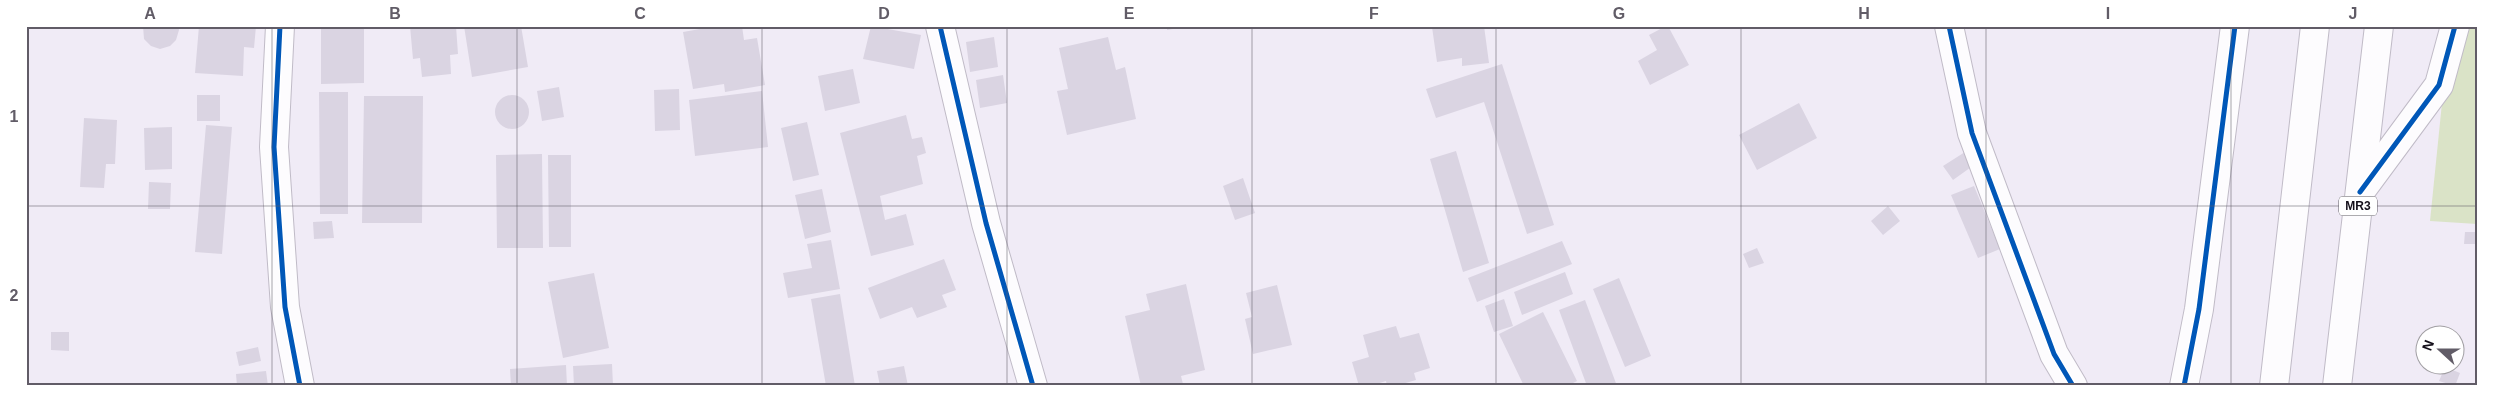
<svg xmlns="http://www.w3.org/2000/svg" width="2503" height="412" font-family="Helvetica,sans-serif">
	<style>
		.green { fill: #dae3c7 }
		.building { fill: #dad4e2 }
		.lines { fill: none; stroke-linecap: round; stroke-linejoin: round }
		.street-casing { stroke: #c0bbc7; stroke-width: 30 }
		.highway-casing { stroke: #c0bbc7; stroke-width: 30 }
		.street { stroke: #fdfcfe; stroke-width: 28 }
		.highway { stroke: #fdfcfe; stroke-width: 28 }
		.cycleway-casing { stroke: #fff; stroke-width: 8 }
		.cycleway { stroke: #0057b8; stroke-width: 5 }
		.grid { fill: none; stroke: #615c67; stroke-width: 1; stroke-opacity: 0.55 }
		.labels { text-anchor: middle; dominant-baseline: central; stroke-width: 5; stroke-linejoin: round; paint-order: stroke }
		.shield { fill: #fff; stroke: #5a575f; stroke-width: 1 }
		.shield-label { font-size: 12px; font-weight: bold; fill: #140f1a }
		.neatline { fill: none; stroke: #615c67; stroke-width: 2 }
		.grid-label { font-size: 16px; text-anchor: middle; font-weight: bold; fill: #615c67 }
	</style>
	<rect width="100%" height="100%" fill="#f0ebf6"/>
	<path class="green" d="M 2463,26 L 2477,26 L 2477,224 L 2430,221 L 2443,93 Z"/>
	<path class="building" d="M 143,26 L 178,26 L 179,30 L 176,40 L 170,46 L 160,49 L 151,46 L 144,39 Z
		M 199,26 L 256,26 L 254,48 L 244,47 L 243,76 L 195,73 Z
		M 321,26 L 364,26 L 364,83 L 321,84 Z
		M 410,26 L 456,26 L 458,54 L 450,55 L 451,74 L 422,77 L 420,58 L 413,59 Z
		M 464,26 L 521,26 L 528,67 L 472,77 Z
		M 717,26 L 742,26 L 744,40 L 757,38 L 765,85 L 725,92 L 724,84 L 693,89 L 683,32 Z
		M 871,26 L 921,35 L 914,69 L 863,59 Z
		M 1167,26 L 1184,26 L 1184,27 L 1167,30 Z
		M 1439,26 L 1484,26 L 1489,63 L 1462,66 L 1462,58 L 1437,62 L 1432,27 Z
		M 1666,26 L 1668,26 L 1689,65 L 1650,85 L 1638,61 L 1657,50 L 1649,35 Z
		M 994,37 L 998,67 L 970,72 L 966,42 Z
		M 1108,37 L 1116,70 L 1125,67 L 1136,119 L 1067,135 L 1057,91 L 1068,89 L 1059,48 Z
		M 1502,64 L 1554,225 L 1527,234 L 1484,102 L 1436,118 L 1426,89 Z
		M 853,69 L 860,103 L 825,111 L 818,76 Z
		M 1003,75 L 1007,103 L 980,108 L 976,80 Z
		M 559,87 L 564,117 L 542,121 L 537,91 Z
		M 679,89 L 680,130 L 655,131 L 654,90 Z
		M 762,91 L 768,147 L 695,156 L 689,100 Z
		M 319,92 L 348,92 L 348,214 L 320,214 Z
		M 197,95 L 220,95 L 220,121 L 197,121 Z
		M495 112a17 17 0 1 1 34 0a17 17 0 1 1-34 0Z
		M 364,96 L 423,96 L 422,223 L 362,223 Z
		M 1799,103 L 1817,138 L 1757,170 L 1739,135 Z
		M 906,115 L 912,139 L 922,137 L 926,153 L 917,156 L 923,184 L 880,196 L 885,220 L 906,214 L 914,245 L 871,256 L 840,133 Z
		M 84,118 L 117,120 L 115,164 L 106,164 L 104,188 L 80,187 Z
		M 807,122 L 819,175 L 793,181 L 781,128 Z
		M 206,125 L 232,127 L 222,254 L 195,252 Z
		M 172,127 L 172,169 L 145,170 L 144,128 Z
		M 1456,151 L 1489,263 L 1463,272 L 1430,159 Z
		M 1965,152 L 1974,165 L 1953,180 L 1943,166 Z
		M 542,154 L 543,248 L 497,248 L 496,155 Z
		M 548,155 L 571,155 L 571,247 L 549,247 Z
		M 1243,178 L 1255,213 L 1235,220 L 1223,186 Z
		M 149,182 L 171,183 L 170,209 L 148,209 Z
		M 1974,186 L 2000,249 L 1978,258 L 1951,195 Z
		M 822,189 L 831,232 L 805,239 L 795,195 Z
		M 1888,206 L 1900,221 L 1883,235 L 1871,221 Z
		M 332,221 L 334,238 L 314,239 L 313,222 Z
		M 2465,232 L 2477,232 L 2477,244 L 2464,244 Z
		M 831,240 L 840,289 L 788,298 L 783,273 L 812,268 L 807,244 Z
		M 1562,241 L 1572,264 L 1477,302 L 1468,278 Z
		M 1757,248 L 1764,263 L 1749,268 L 1743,254 Z
		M 944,259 L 956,290 L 942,295 L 947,307 L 917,318 L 912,307 L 880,319 L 868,288 Z
		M 1565,272 L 1573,294 L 1522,315 L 1514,292 Z
		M 594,273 L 609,348 L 563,358 L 548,282 Z
		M 1619,278 L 1651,356 L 1625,367 L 1593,289 Z
		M 1186,284 L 1205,370 L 1181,376 L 1183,384 L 1141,386 L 1125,316 L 1150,310 L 1146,294 Z
		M 1277,285 L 1292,345 L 1253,354 L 1245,319 L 1252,317 L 1246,293 Z
		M 840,294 L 855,386 L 826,386 L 811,299 Z
		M 1504,299 L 1513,326 L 1494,332 L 1485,306 Z
		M 1585,300 L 1617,386 L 1587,386 L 1559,310 Z
		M 1543,312 L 1577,381 L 1567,386 L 1524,386 L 1499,334 Z
		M 1396,326 L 1400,338 L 1419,333 L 1430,368 L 1414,373 L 1416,380 L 1395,386 L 1387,386 L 1386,381 L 1370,386 L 1359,386 L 1352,362 L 1369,357 L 1363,335 Z
		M 51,332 L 69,332 L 69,351 L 51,350 Z
		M 258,347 L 261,361 L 239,366 L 236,352 Z
		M 612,364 L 613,386 L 574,386 L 573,366 Z
		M 566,365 L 567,386 L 511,386 L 510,369 Z
		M 904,366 L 908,386 L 880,386 L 877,371 Z
		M 2445,367 L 2460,373 L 2455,386 L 2439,381 Z
		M 266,371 L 268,386 L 237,386 L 236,374 Z"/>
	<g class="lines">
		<defs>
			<path id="street" d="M 280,26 L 274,147 L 285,307 L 300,386
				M 940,26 L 986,223 L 1033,386
				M 1949,26 L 1972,133 L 2054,354 L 2073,386
				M 2360,192 L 2439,85 L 2455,26
				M 2184,386 L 2199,309 L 2235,26"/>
			<path id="highway" d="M 2274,386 L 2315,26
				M 2337,386 L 2379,26"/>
		</defs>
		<use href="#street" class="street-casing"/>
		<use href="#highway" class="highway-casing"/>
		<use href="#street" class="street"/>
		<use href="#highway" class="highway"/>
		<defs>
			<path id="cycleway" d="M 280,26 L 274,147 L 285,307 L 300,386
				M 940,26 L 986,223 L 1033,386
				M 1949,26 L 1972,133 L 2054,354 L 2073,386
				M 2360,192 L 2439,85 L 2455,26
				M 2184,386 L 2199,309 L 2235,26"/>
		</defs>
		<use href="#cycleway" class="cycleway-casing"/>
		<use href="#cycleway" class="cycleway"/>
	</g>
	<path class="grid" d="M 272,26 L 272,386M 517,26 L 517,386M 762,26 L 762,386M 1007,26 L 1007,386M 1252,26 L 1252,386M 1496,26 L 1496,386M 1741,26 L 1741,386M 1986,26 L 1986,386M 2231,26 L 2231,386M 26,206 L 2477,206"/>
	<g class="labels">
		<rect class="shield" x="2339" y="196.5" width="38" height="19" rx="4"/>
		<g class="shield-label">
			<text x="2358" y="206">MR3</text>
		</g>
	</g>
	<rect width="2503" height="412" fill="none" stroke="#ffffff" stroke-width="55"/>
	<g transform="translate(2440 350) rotate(291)"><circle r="24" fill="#ffffff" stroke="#a19fa3"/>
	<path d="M0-4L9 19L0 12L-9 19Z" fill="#615c67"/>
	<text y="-8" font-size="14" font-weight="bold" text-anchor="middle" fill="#140f1a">N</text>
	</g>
	<rect x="28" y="28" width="2448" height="356" class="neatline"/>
	<g class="grid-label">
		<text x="150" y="19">A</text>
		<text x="395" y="19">B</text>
		<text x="640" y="19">C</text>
		<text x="884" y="19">D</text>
		<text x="1129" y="19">E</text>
		<text x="1374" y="19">F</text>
		<text x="1619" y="19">G</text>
		<text x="1864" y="19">H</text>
		<text x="2108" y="19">I</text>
		<text x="2353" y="19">J</text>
		<text x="14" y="122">1</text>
		<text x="14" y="301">2</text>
	</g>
</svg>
